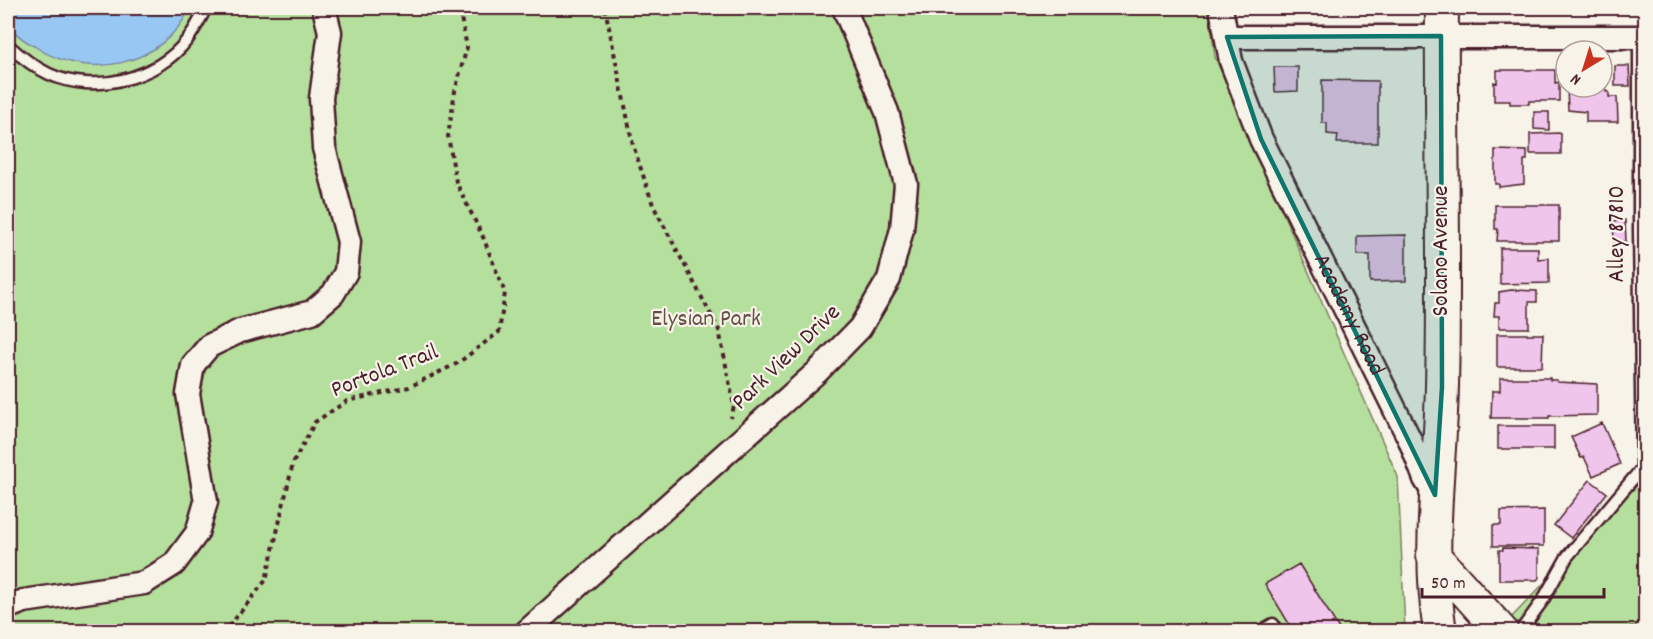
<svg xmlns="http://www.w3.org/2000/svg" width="1653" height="639" font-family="Dekko,sans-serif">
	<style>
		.green { fill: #b5df9c; stroke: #807f64; stroke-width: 1.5 }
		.water { fill: #98c7f3; stroke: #7984a3; stroke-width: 1.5 }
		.building { fill: #f0c5ec; stroke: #4a1f2b; stroke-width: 1.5 }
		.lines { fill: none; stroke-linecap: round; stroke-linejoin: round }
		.lane-casing { stroke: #4a1f2b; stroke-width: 15 }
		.street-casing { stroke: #4a1f2b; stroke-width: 27 }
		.secondary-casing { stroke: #4a1f2b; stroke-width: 36 }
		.path { stroke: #4a1f2b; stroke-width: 4; stroke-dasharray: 4.5 4.5; stroke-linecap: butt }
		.lane { stroke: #f7f3e8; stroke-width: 10 }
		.street { stroke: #f7f3e8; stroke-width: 22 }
		.secondary { stroke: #f7f3e8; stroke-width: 32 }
		.marked { fill: #0f766e; fill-opacity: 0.2; stroke: #0f766e; stroke-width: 4.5; stroke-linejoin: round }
		.labels { text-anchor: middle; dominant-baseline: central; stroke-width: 4.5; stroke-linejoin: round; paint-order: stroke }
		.street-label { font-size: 24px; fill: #4a1f2b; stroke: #f7f3e8 }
		.park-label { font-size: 24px; fill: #654f47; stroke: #f7f3e8 }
	</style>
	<rect width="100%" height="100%" fill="#f7f3e8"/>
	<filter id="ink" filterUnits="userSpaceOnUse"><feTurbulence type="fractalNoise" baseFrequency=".0167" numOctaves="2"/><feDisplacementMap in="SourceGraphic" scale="12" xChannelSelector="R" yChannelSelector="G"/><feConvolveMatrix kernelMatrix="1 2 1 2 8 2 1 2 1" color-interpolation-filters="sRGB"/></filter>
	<g filter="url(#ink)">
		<path class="green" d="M 8,8 L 1209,8 L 1215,57 L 1398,477 L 1405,631 L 8,631 Z
			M 1645,477 L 1645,615 L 1635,626 L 1615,631 L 1540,631 L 1510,619 Z"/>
		<path class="water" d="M 8,8 L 190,8 C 162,67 87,82 34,46 C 25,41 11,32 8,21 C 6,18 8,11 8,8 Z"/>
		<path class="building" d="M 1333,8 L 1380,8 L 1380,10 L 1333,11 Z
			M 1564,8 L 1622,8 L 1622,10 L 1583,10 L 1564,9 Z
			M 1615,66 L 1629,66 L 1630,86 L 1615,86 Z
			M 1274,67 L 1298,67 L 1298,91 L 1275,92 Z
			M 1497,70 L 1555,70 L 1555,83 L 1559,82 L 1559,101 L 1529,101 L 1529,104 L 1510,104 L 1510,101 L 1494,101 L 1494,82 L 1497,83 Z
			M 1322,80 L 1378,81 L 1378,143 L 1337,143 L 1338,135 L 1327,134 L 1327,123 L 1322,123 Z
			M 1567,88 L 1606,88 L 1606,92 L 1609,92 L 1609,97 L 1617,97 L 1618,122 L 1586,122 L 1586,112 L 1568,110 Z
			M 1534,112 L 1549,112 L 1549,130 L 1534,129 Z
			M 1561,133 L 1561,154 L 1530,154 L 1530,134 Z
			M 1495,150 L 1527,151 L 1527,160 L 1524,160 L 1524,184 L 1499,187 L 1499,184 L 1495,184 Z
			M 1495,205 L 1559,205 L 1559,241 L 1497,241 L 1498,229 L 1495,229 Z
			M 1625,220 L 1626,241 L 1614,242 L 1613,221 Z
			M 1406,235 L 1406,281 L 1370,282 L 1370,255 L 1357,255 L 1357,236 Z
			M 1500,248 L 1538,248 L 1538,259 L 1549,258 L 1549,283 L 1500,284 Z
			M 1511,290 L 1537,291 L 1537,302 L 1529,302 L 1529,328 L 1499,328 L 1499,316 L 1494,316 L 1495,303 L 1499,303 L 1499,292 Z
			M 1497,334 L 1543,334 L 1542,367 L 1497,367 Z
			M 1500,378 L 1550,378 L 1550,380 L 1557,380 L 1557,382 L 1597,384 L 1597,415 L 1549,416 L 1549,418 L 1491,418 L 1492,391 L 1500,391 Z
			M 1602,423 L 1620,464 L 1593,476 L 1584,457 L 1581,458 L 1571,437 Z
			M 1498,426 L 1554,426 L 1554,449 L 1498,449 Z
			M 1590,480 L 1607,493 L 1571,538 L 1554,525 Z
			M 1544,510 L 1544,546 L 1493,546 L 1493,525 L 1501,525 L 1501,511 Z
			M 1503,548 L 1539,549 L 1539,578 L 1537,580 L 1499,580 L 1499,550 L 1503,550 Z
			M 1299,564 L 1341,632 L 1294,632 L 1265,584 Z"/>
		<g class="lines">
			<defs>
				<path id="lane" d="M 8,45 C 20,56 34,67 49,74 C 94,95 158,79 187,40 C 195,30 200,19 206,8
					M 1522,629 L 1543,600 L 1567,557 L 1642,468 L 1639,230 L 1639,37
					M 1259,632 L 1273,624 L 1277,632"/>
				<g id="street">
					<path id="s1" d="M 1221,8 L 1231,61 L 1261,139 L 1410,440 L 1425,479 L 1435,495"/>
					<path d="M 1227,37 L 1646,37"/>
					<path d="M 8,607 L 24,601 L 144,583 L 174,564 L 197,533 L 206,502 L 188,394 L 193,365 L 209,346 L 240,331 L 312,312 L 333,294 L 346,272 L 349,242 L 324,148 L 321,98 L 330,32 L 324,8"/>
					<path d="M 526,632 L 817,372 L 860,328 L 889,279 L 902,229 L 906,184 L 887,112 L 844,8"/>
				</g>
				<path id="secondary" d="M 1433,555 L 1502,632
					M 1440,632 C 1427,547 1440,470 1442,386 C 1445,260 1441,134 1442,8"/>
			</defs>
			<use href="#lane" class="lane-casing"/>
			<use href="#street" class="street-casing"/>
			<use href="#secondary" class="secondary-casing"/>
			<path class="path" d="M 605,8 L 633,145 L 653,205 L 719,330 L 734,406 L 731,418
				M 222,632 L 227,629 L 266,580 L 293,463 L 315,422 L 347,401 L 409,387 L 458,363 L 499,332 L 505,293 L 483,237 L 456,182 L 448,136 L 455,91 L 467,47 L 459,8"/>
			<use href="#lane" class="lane"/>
			<use href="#street" class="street"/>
			<use href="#secondary" class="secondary"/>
		</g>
	</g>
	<path class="marked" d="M 1441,36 L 1442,387 L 1435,495 L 1261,139 L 1227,37 Z"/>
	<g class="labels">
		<g class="street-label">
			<text transform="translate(1618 234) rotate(-90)">Alley 87810</text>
			<text transform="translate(1442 251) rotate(-90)">Solano Avenue</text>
			<text stroke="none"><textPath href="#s1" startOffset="334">Academy Road</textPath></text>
			<text transform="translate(787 358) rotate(-44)">Park View Drive</text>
			<text transform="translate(385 372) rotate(-21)">Portola Trail</text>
		</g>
		<g class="park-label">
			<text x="706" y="320">Elysian Park</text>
		</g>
	</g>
	<rect width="1653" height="639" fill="none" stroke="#f7f3e8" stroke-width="30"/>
	<rect x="15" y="15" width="1623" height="609" fill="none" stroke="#4a1f2b" stroke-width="2" filter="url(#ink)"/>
	<g transform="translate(1584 69) rotate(218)"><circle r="28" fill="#f7f3e8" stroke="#b29e9c" stroke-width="1.5"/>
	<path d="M0-4.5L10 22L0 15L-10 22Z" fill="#c8321e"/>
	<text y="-9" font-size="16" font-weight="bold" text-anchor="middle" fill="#4a1f2b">N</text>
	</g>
	<path d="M1422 588v9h182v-9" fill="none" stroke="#4a1f2b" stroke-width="3"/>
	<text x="1431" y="588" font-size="18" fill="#4a1f2b" stroke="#f7f3e8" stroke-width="4.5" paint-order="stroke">50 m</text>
</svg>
